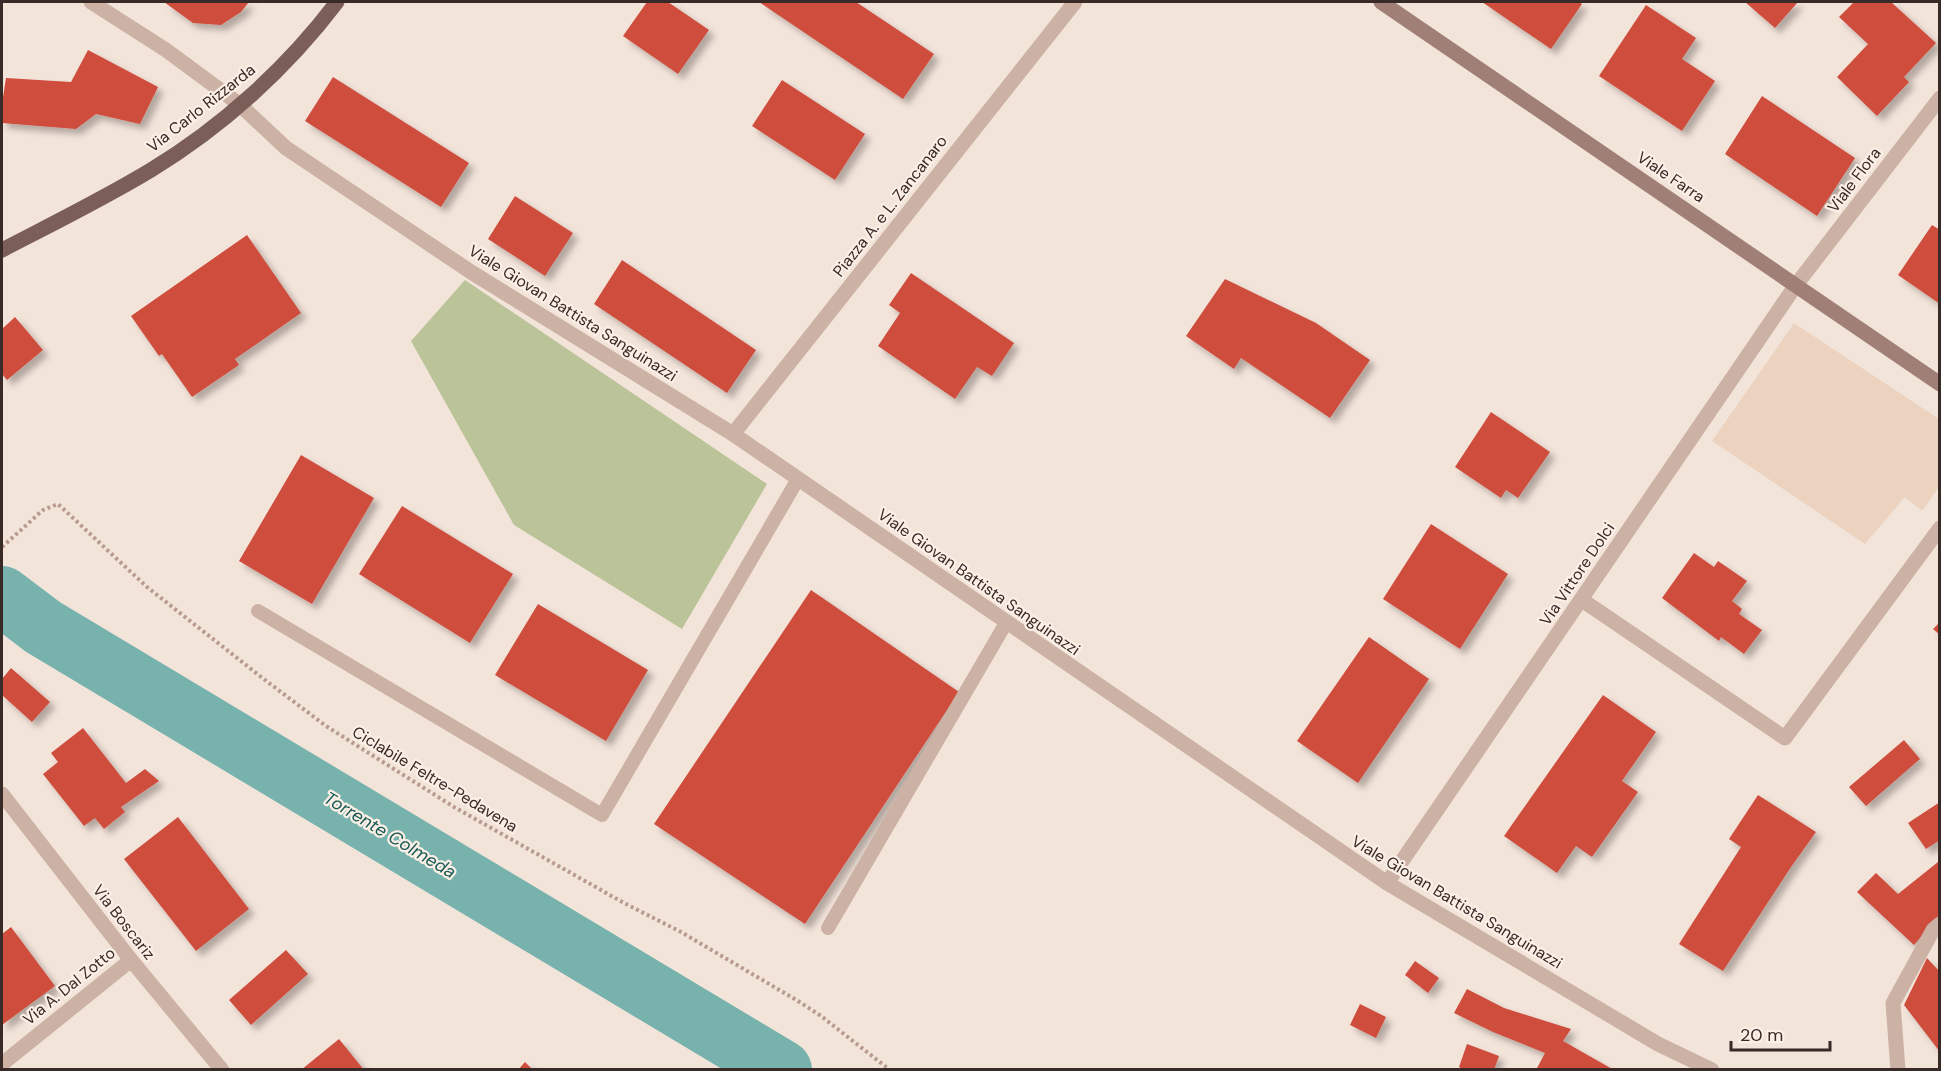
<svg xmlns="http://www.w3.org/2000/svg" width="1941" height="1071" font-family="'DM Sans',sans-serif">
	<style>
		.green { fill: #bbc399 }
		.plaza { fill: #ecd3c0 }
		.lines { fill: none; stroke-linecap: round; stroke-linejoin: round }
		.river { stroke: #77b2ad; stroke-width: 60 }
		.building { fill: #ce4d3d; filter: url(#shadow) }
		.path { stroke: #b89b8f; stroke-width: 4; stroke-dasharray: 3 3; stroke-linecap: butt }
		.service { stroke: #ccb2a5; stroke-width: 14 }
		.minor { stroke: #ccb2a5; stroke-width: 15 }
		.tertiary { stroke: #ccb2a5; stroke-width: 15 }
		.secondary { stroke: #a08076; stroke-width: 15 }
		.primary { stroke: #7a5e57; stroke-width: 15 }
		.labels { text-anchor: middle; dominant-baseline: central; stroke-width: 4.5; stroke-linejoin: round; paint-order: stroke }
		.street-label { font-size: 16px; fill: #372a27; stroke: #fbefe6 }
		.water-label { font-size: 18px; font-style: italic; fill: #1a5b57; stroke: #fbefe6 }
	</style>
	<defs>
		<filter id="shadow"><feDropShadow dx="5.5" dy="5.5" stdDeviation="3" flood-color="#0004"/></filter>
	</defs>
	<rect width="100%" height="100%" fill="#f3e4da"/>
	<path class="green" d="M 465,280 L 767,484 L 682,629 L 514,525 L 411,341 Z"/>
	<path class="plaza" d="M 1794,323 L 1939,419 L 1939,487 L 1922,511 L 1905,497 L 1865,544 L 1712,441 Z"/>
	<g class="lines">
		<path class="river" d="M 2,596 L 43,627 L 782,1070"/>
	</g>
	<path class="building" d="M 164,2 L 249,2 L 241,12 L 221,25 L 193,23 Z
		M 647,2 L 668,2 L 709,30 L 678,74 L 623,36 Z
		M 759,2 L 856,2 L 934,54 L 903,99 Z
		M 1482,2 L 1579,2 L 1582,4 L 1551,49 Z
		M 1745,2 L 1798,2 L 1775,28 Z
		M 1854,2 L 1891,2 L 1936,43 L 1904,77 L 1909,82 L 1877,116 L 1837,77 L 1868,44 L 1839,17 Z
		M 1646,5 L 1696,38 L 1682,59 L 1715,81 L 1682,131 L 1599,76 Z
		M 88,50 L 158,87 L 140,124 L 96,114 L 76,129 L 2,123 L 2,104 L 6,78 L 71,82 Z
		M 333,77 L 469,163 L 441,207 L 305,121 Z
		M 782,80 L 865,134 L 835,180 L 752,126 Z
		M 1762,96 L 1855,158 L 1817,216 L 1725,154 Z
		M 515,196 L 573,233 L 545,276 L 488,239 Z
		M 1932,225 L 1940,230 L 1940,304 L 1898,275 Z
		M 247,235 L 301,313 L 235,359 L 239,365 L 192,397 L 162,354 L 159,356 L 131,316 Z
		M 622,260 L 756,350 L 727,393 L 594,304 Z
		M 911,273 L 1014,343 L 992,376 L 977,367 L 955,399 L 878,346 L 900,313 L 889,305 Z
		M 1225,279 L 1316,323 L 1370,360 L 1330,418 L 1241,358 L 1234,369 L 1186,336 Z
		M 15,317 L 43,350 L 7,380 L 2,374 L 2,329 Z
		M 1491,412 L 1550,452 L 1518,498 L 1506,490 L 1501,498 L 1455,467 Z
		M 301,455 L 374,498 L 312,604 L 239,561 Z
		M 402,506 L 513,574 L 470,643 L 359,574 Z
		M 1431,524 L 1508,574 L 1460,649 L 1383,599 Z
		M 1694,553 L 1714,567 L 1718,561 L 1747,581 L 1732,601 L 1742,609 L 1739,614 L 1762,630 L 1744,654 L 1721,637 L 1719,641 L 1662,598 Z
		M 811,590 L 959,692 L 805,924 L 654,824 Z
		M 538,604 L 648,670 L 606,741 L 495,675 Z
		M 1940,622 L 1940,635 L 1933,629 Z
		M 1369,637 L 1429,679 L 1358,783 L 1297,741 Z
		M 11,668 L 50,702 L 32,722 L 2,695 L 2,679 Z
		M 1603,695 L 1656,732 L 1622,781 L 1638,792 L 1592,857 L 1576,846 L 1557,873 L 1504,836 Z
		M 83,728 L 126,783 L 145,769 L 159,781 L 121,807 L 125,812 L 104,829 L 95,818 L 84,826 L 43,774 L 58,762 L 51,753 Z
		M 1904,740 L 1920,759 L 1866,806 L 1849,787 Z
		M 1758,795 L 1816,832 L 1791,867 L 1723,971 L 1679,944 L 1741,847 L 1729,839 Z
		M 1940,802 L 1940,840 L 1926,849 L 1908,823 Z
		M 178,817 L 249,909 L 196,951 L 124,859 Z
		M 1938,862 L 1940,864 L 1940,914 L 1914,945 L 1857,892 L 1876,873 L 1898,894 Z
		M 11,927 L 55,986 L 2,1025 L 2,934 Z
		M 286,950 L 308,974 L 251,1025 L 229,1000 Z
		M 1927,958 L 1940,972 L 1940,1052 L 1904,1005 Z
		M 1415,961 L 1439,978 L 1428,993 L 1405,975 Z
		M 1467,989 L 1504,1008 L 1571,1029 L 1563,1041 L 1614,1070 L 1536,1070 L 1545,1053 L 1493,1032 L 1454,1013 Z
		M 1360,1004 L 1386,1017 L 1376,1038 L 1350,1025 Z
		M 339,1039 L 364,1070 L 301,1070 Z
		M 1467,1044 L 1499,1056 L 1494,1070 L 1464,1070 L 1459,1067 Z
		M 525,1062 L 533,1070 L 518,1070 Z"/>
	<g class="lines">
		<path class="path" d="M 2,547 L 43,510 L 58,504 L 147,587 L 265,680 L 326,726 L 454,807 L 624,903 L 681,932 L 798,1001 L 821,1016 L 890,1070"/>
		<path class="service" d="M 258,611 L 602,815 L 798,479
			M 828,928 L 1006,623"/>
		<path class="minor" d="M 91,2 L 166,50 L 239,104
			M 733,434 L 1075,2
			M 1582,600 L 1785,738 L 1940,528
			M 1387,883 L 1796,285 L 1940,98
			M 2,1064 L 131,960
			M 1898,1070 L 1893,1003 L 1933,930 L 1940,924"/>
		<path class="tertiary" d="M 239,104 L 286,148 L 471,272 L 733,434 L 1387,883 L 1658,1044 L 1712,1070
			M 2,794 L 131,960 L 222,1070"/>
		<path class="secondary" d="M 1381,2 L 1940,384"/>
		<path class="primary" d="M 2,250 C 52,224 103,199 151,170 C 222,127 287,68 337,2"/>
	</g>
	<g class="labels">
		<g class="street-label">
			<text transform="translate(201 108) rotate(-38)">Via Carlo Rizzarda</text>
			<text transform="translate(1671 177) rotate(34)">Viale Farra</text>
			<text transform="translate(1854 180) rotate(-53)">Viale Flora</text>
			<text transform="translate(890 206) rotate(-52)">Piazza A. e L. Zancanaro</text>
			<text transform="translate(573 313) rotate(32)">Viale Giovan Battista Sanguinazzi</text>
			<text transform="translate(1577 574) rotate(-56)">Via Vittore Dolci</text>
			<text transform="translate(979 582) rotate(35)">Viale Giovan Battista Sanguinazzi</text>
			<text transform="translate(435 779) rotate(31)">Ciclabile Feltre-Pedavena</text>
			<text transform="translate(1457 902) rotate(31)">Viale Giovan Battista Sanguinazzi</text>
			<text transform="translate(124 922) rotate(52)">Via Boscariz</text>
			<text transform="translate(69 986) rotate(-39)">Via A. Dal Zotto</text>
		</g>
		<g class="water-label">
			<text transform="translate(390 835) rotate(31)">Torrente Colmeda</text>
		</g>
	</g>
	<rect width="1941" height="1071" fill="none" stroke="#372a27" stroke-width="6"/>
	<path d="M1731 1041v9h99v-9" fill="none" stroke="#372a27" stroke-width="3"/>
	<text x="1740" y="1041" font-size="18" fill="#372a27" stroke="#fbefe6" stroke-width="4.5" paint-order="stroke">20 m</text>
</svg>
